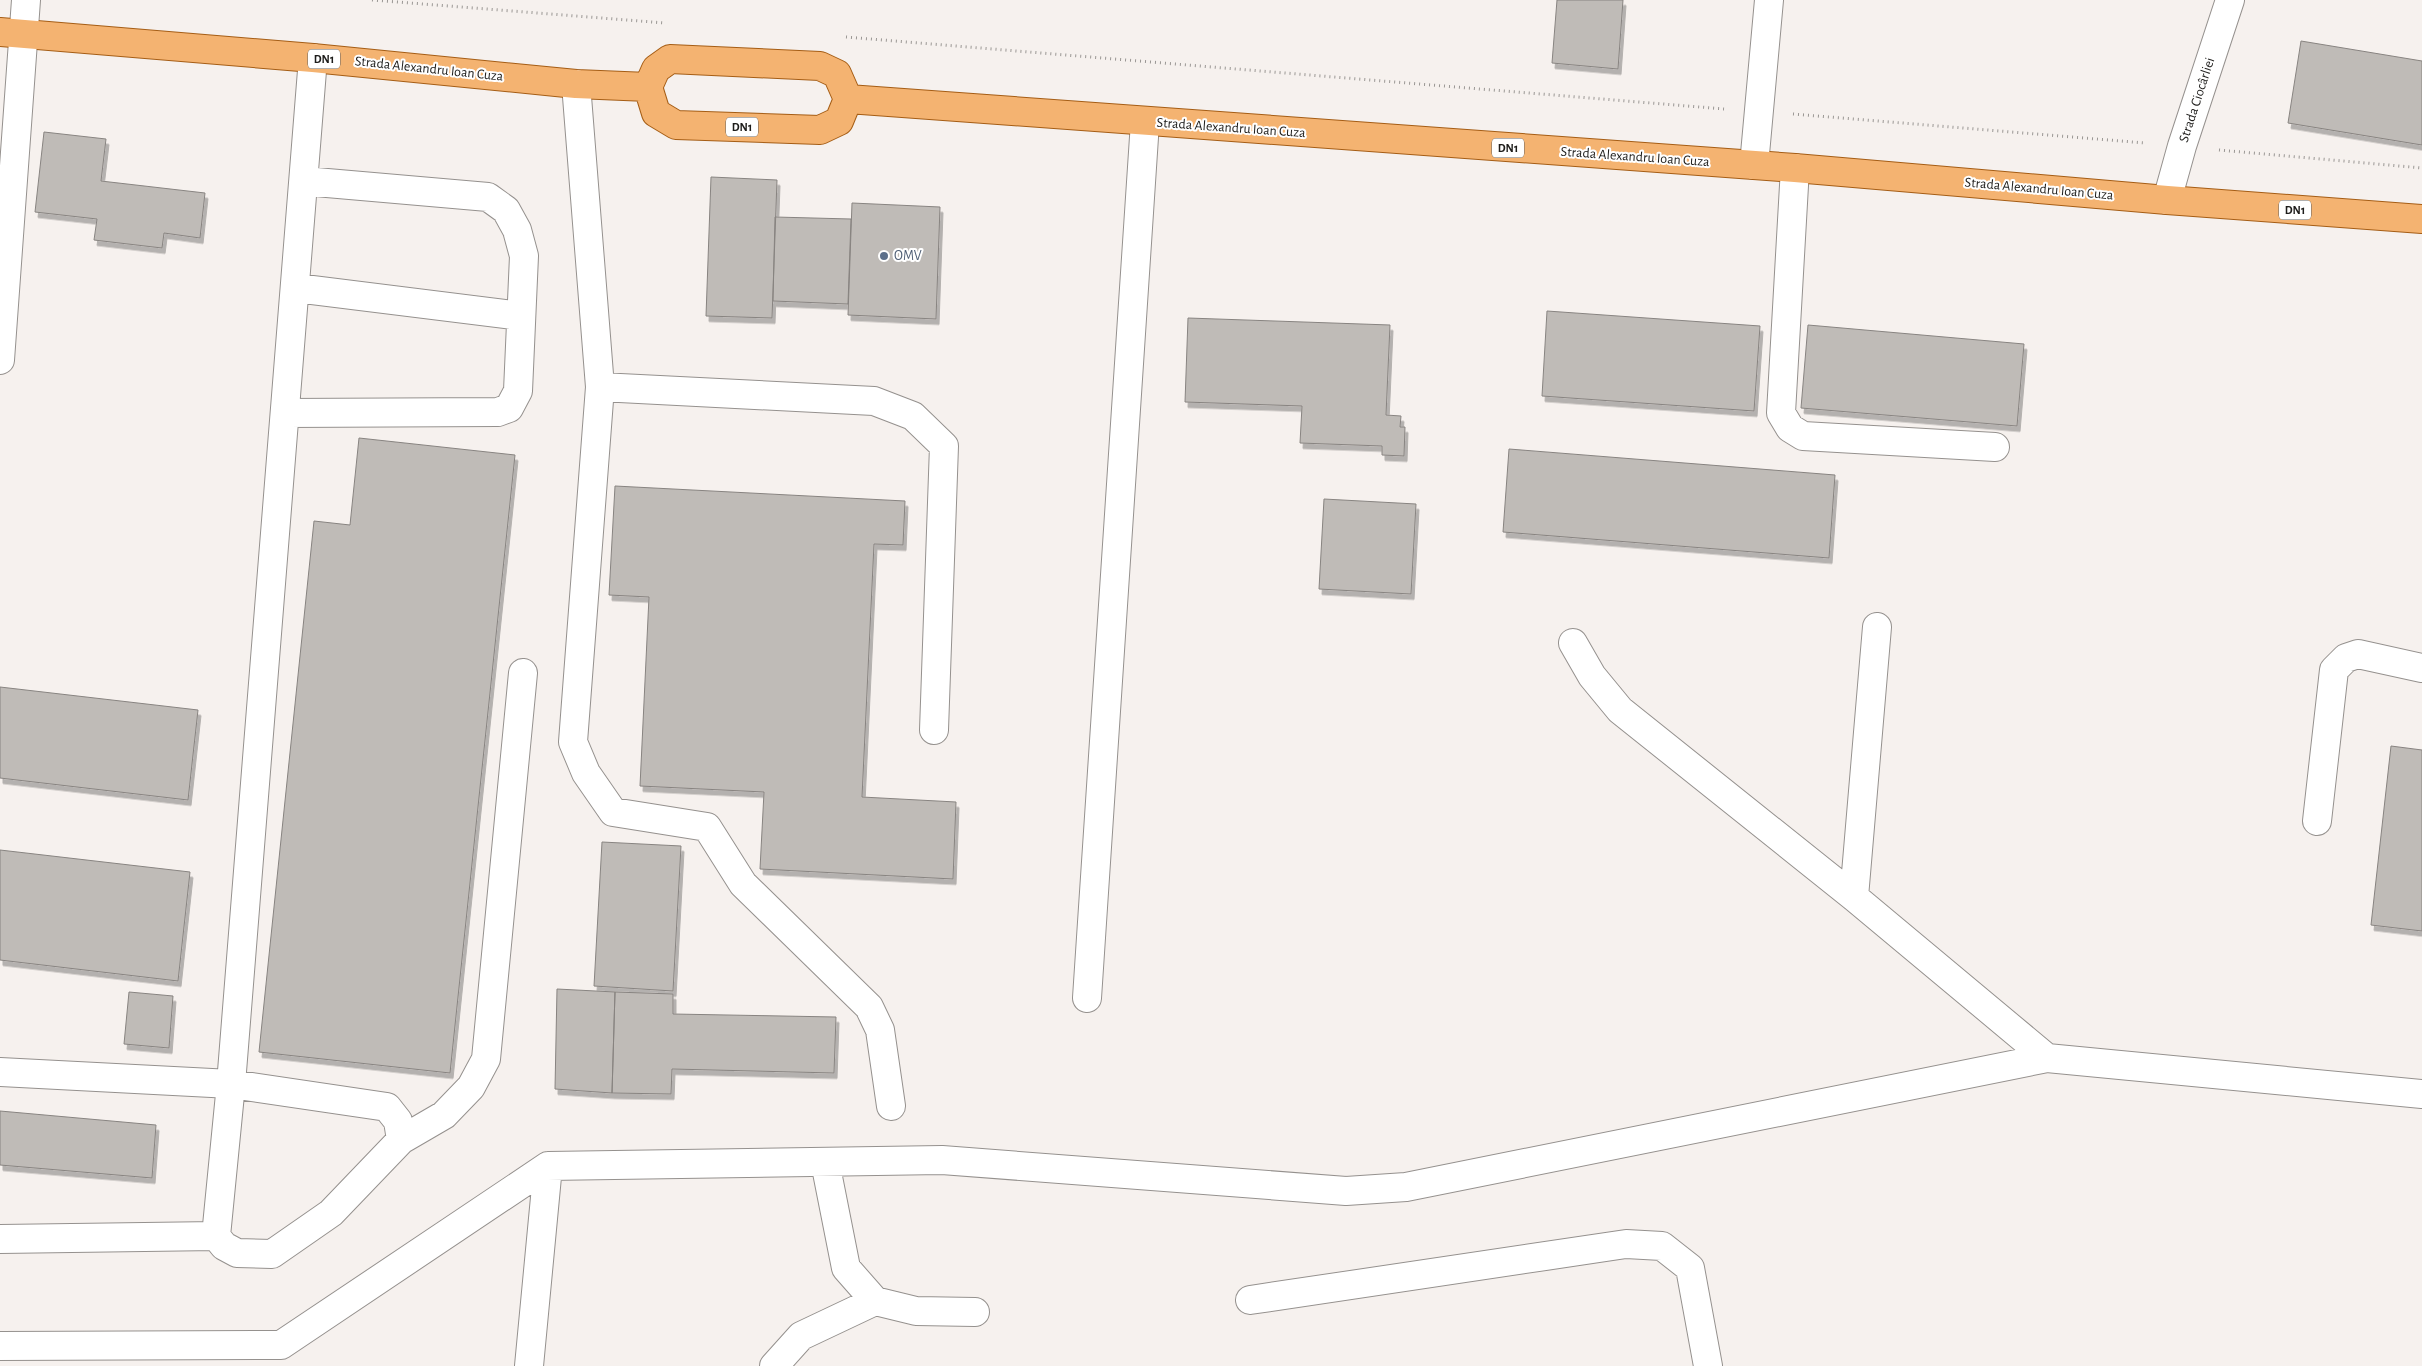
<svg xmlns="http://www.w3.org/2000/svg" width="2422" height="1366" font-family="'Alegreya Sans',sans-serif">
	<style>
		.building { fill: #bfbbb7; stroke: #888481; filter: url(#shadow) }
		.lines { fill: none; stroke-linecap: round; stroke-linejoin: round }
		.minor-casing { stroke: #95918e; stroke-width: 30 }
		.major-casing { stroke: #a55d15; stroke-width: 30 }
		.path { stroke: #999693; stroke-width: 3; stroke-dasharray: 1 4; stroke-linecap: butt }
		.minor { stroke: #fff; stroke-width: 28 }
		.major { stroke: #f4b371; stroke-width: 28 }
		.service-dot { fill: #5c6f8a; stroke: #fff; stroke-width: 2 }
		.labels { text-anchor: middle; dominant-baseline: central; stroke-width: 4; stroke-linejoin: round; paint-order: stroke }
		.shield { fill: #fff; stroke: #62615f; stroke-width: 1 }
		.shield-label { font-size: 12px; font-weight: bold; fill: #1e1d1b }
		.street-label { font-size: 14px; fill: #1e1d1b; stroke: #fff }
		.service-label { font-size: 14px; fill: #4e5e75; stroke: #fff; text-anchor: start }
	</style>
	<defs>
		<filter id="shadow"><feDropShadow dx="3" dy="5.5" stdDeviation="0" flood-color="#0004"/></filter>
	</defs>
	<rect width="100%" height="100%" fill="#f6f1ee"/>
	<path class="building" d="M 1557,0 L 1623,0 L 1618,69 L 1552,63 Z
		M 2301,41 L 2422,61 L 2422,145 L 2288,123 Z
		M 44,132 L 106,139 L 101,181 L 205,193 L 200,238 L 164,233 L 162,248 L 94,240 L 97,219 L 35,212 Z
		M 711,177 L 777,180 L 772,318 L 706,316 Z
		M 852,203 L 940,207 L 936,319 L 848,315 Z
		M 775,217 L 851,219 L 848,304 L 773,301 Z
		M 1547,311 L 1760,326 L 1754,411 L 1542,396 Z
		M 1188,318 L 1390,325 L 1386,415 L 1401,416 L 1400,427 L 1405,427 L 1404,456 L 1382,455 L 1382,446 L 1300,443 L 1302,406 L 1185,402 Z
		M 1808,325 L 2024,344 L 2017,426 L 1801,408 Z
		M 359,438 L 515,455 L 450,1073 L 259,1052 L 314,521 L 350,525 Z
		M 1509,449 L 1835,475 L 1829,558 L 1503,532 Z
		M 615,486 L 905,501 L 903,545 L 874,544 L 862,797 L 956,802 L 953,879 L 760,869 L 764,792 L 640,786 L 649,597 L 609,595 Z
		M 1324,499 L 1416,504 L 1411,594 L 1319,589 Z
		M 0,687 L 198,710 L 188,800 L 0,778 Z
		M 2391,746 L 2422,750 L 2422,931 L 2371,925 Z
		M 602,842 L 681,846 L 673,991 L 594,986 Z
		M 0,850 L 190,872 L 178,981 L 0,960 Z
		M 557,989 L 615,992 L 612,1093 L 555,1089 Z
		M 129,992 L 173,996 L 169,1048 L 124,1044 Z
		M 615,992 L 673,994 L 673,1014 L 836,1017 L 834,1073 L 672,1069 L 671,1094 L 612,1093 Z
		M 0,1111 L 156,1125 L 152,1178 L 0,1165 Z"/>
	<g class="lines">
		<defs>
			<path id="minor" d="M 576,84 L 600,387 L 874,401 L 913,416 L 944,446 L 934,730
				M 1754,165 L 1769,0
				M 1795,168 L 1781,413 L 1790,428 L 1803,436 L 1995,447
				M 2167,200 L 2182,146 L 2230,0
				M 296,288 L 521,316
				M 0,360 L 26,0
				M 600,387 L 573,742 L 586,773 L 613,812 L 707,827 L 743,884 L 869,1007 L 880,1030 L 891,1106
				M 286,413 L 498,412 L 509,408 L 518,391 L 524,256 L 517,230 L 506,210 L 488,197 L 304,181
				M 1573,643 L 1592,676 L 1620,710 L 1854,897 L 2047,1058
				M 2317,821 L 2334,670 L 2346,658 L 2358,654 L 2422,668
				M 1854,897 L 1877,627
				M 1087,998 L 1145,122
				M 0,1072 L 231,1084 L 313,58
				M 231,1084 L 387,1107 L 398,1121 L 401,1140 L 331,1213 L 272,1254 L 237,1253 L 224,1246 L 216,1236 Z
				M 401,1140 L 444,1115 L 471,1087 L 486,1059 L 523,673
				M 825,1162 L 846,1268 L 875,1301 L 916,1311 L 975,1312
				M 0,1239 L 216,1236
				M 1250,1300 L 1626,1244 L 1662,1246 L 1690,1268 L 1708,1366
				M 0,1346 L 281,1345 L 548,1166 L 942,1160 L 1346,1191 L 1406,1187 L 2047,1058 L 2422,1094
				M 529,1366 L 548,1166
				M 774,1366 L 801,1336 L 875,1301"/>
			<path id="major" d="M 0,32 L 313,58 L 576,84 L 648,87
				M 670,59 L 820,66 L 837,74 L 848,99 L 839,121 L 820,130 L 676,125 L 656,113 L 648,87 L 656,69 Z
				M 848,99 L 1795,168 L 2167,200 L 2422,219"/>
		</defs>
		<use href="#minor" class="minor-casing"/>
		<use href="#major" class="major-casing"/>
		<path class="path" d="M 372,0 L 665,23
			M 846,37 L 1724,109
			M 1793,114 L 2145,143
			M 2219,150 L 2422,168"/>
		<use href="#minor" class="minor"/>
		<use href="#major" class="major"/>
	</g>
	<circle class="service-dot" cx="884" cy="256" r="5"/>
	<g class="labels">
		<g class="shield">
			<rect x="308" y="49.5" width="32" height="19" rx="4"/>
			<rect x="726" y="117.5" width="32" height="19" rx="4"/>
			<rect x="1492" y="138.5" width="32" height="19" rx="4"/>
			<rect x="2279" y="200.5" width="32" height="19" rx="4"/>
		</g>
		<g class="shield-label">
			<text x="324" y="59">DN1</text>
			<text x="742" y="127">DN1</text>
			<text x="1508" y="148">DN1</text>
			<text x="2295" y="210">DN1</text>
		</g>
		<g class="street-label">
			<text transform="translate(429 69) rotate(6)">Strada Alexandru Ioan Cuza</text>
			<text transform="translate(2197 100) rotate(-72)">Strada Ciocârliei</text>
			<text transform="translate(1231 128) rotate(4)">Strada Alexandru Ioan Cuza</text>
			<text transform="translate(1635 157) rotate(4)">Strada Alexandru Ioan Cuza</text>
			<text transform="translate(2039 189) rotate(5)">Strada Alexandru Ioan Cuza</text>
		</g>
		<g class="service-label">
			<text x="894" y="256">OMV</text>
		</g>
	</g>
</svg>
